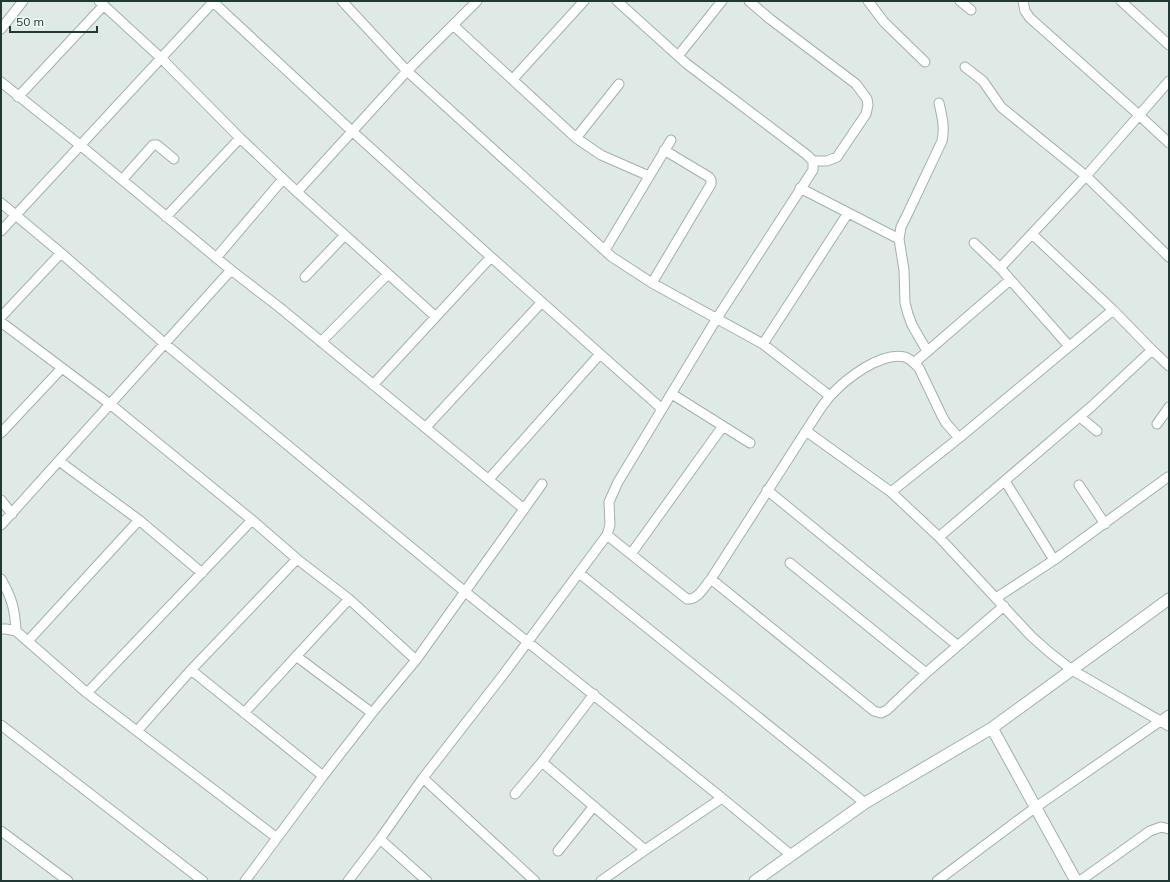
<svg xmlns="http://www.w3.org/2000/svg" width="1170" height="882" font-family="Mulish,sans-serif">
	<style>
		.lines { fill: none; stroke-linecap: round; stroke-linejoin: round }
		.minor-casing { stroke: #a2b1ad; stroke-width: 11 }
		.tertiary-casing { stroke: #a2b1ad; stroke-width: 13 }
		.minor { stroke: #fff; stroke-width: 9 }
		.tertiary { stroke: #fff; stroke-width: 11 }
	</style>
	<rect width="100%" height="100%" fill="#dfeae6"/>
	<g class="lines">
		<defs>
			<path id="minor" d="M 99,1 L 161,58 L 240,138 L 297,192 L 436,317
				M 212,1 L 353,132 L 491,257 L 662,409
				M 342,1 L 407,71 L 612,257 L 652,283 L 763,344 L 830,396
				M 749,1 L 770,19 L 856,84 L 867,99 L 868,105 L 866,114 L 837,157 L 827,161 L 813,161
				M 868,1 L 884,22 L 925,62
				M 960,1 L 971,10
				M 1023,1 L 1025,11 L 1030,18 L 1139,115 L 1169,143
				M 1121,1 L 1169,45
				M 453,25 L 576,138 L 601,155 L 649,176
				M 1,29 L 23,1
				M 678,56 L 722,1
				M 965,67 L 983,81 L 1001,107 L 1086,176 L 1169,257
				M 513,79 L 584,1
				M 1,82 L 80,145 L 231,270 L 279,307 L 524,509
				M 18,97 L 104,5
				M 576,138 L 619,84
				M 122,180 L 153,145 L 157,145 L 174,159
				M 800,188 L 899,239
				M 297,192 L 407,71 L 477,1
				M 1,203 L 61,253 L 164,343 L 464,591 L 722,798 L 791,855
				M 166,217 L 240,138
				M 1,231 L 214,1
				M 1032,234 L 1113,310 L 1152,350 L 1169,366
				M 974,243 L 1000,268 L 1069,346
				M 605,250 L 671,140
				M 216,258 L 283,179
				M 1000,268 L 1086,176 L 1169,81
				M 305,277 L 345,235
				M 652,283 L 711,184 L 711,180 L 709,177 L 664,150
				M 1,317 L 61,253
				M 1,322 L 110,404 L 252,520 L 297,559 L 349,599 L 416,660
				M 321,342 L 388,274
				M 763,344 L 848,213
				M 927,351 L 912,325 L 908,314 L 905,303 L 904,270 L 899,239 L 901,227 L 907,215 L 942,141 C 945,128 942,116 939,103
				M 914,363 L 1010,280
				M 373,385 L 491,257
				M 672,394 L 750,443
				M 1080,417 L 1097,431
				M 1157,424 L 1169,407
				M 426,427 L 542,302
				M 806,431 C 814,419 821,406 831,395 C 846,379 881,351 905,357 C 911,359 915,364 919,368 L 942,416 L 946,423 L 959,438
				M 1,433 L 62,368
				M 59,461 L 139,520 L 202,573
				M 489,479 L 600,354
				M 1005,481 L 1054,560
				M 1079,485 L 1105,524
				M 767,490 L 957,645
				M 891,492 L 959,438 L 1113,310
				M 1,500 L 12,514
				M 1,525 L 231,270
				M 607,535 L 687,599 C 698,600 704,587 711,579 L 806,431 L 891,492 L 939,537 L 1031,636 L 1049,652 L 1072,670 L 1169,726
				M 939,537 L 1092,406 L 1152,350
				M 631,554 L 723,426
				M 790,563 L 926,673
				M 579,573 L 865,803
				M 1,579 C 12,598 15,610 16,631
				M 711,579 L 874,711 L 881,713 L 887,710 L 926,673 L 1004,606
				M 996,598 L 1054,560 L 1168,477
				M 1,629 L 6,629 L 16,631 L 87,693 L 277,838
				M 28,641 L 139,520
				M 296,656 L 372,713
				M 191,670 L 323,776
				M 87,693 L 252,520
				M 594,694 L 542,762 L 645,850
				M 244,713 L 349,599
				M 1,725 L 203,881
				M 137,731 L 191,670 L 297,559
				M 423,778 L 535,881
				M 515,794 L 542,762
				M 1,831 L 68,881
				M 380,839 L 427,881
				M 558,851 L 594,806
				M 245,881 L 323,776 L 372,713 L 416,660 L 542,484
				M 348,881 L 380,839 L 423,778 L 503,675 L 607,535 L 610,525 L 609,502 L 618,482 L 717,318 L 813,170 L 813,161 L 807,155 L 687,64 L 617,1
				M 601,881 L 645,850 L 722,798
				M 937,881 L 1036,807 L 1169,715
				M 1080,881 L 1150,831 L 1161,827 L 1169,829"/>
			<path id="tertiary" d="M 992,728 L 1076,881
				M 755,881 L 865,803 L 992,728 L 1169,599"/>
		</defs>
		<use href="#minor" class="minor-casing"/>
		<use href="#tertiary" class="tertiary-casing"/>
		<use href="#minor" class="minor"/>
		<use href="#tertiary" class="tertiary"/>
	</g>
	<rect width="1170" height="882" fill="none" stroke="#213935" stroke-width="4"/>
	<path d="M10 26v6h87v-6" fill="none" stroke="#213935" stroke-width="2"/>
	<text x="16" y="26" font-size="12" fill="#213935" stroke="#eff7f4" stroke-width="3" paint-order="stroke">50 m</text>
</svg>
